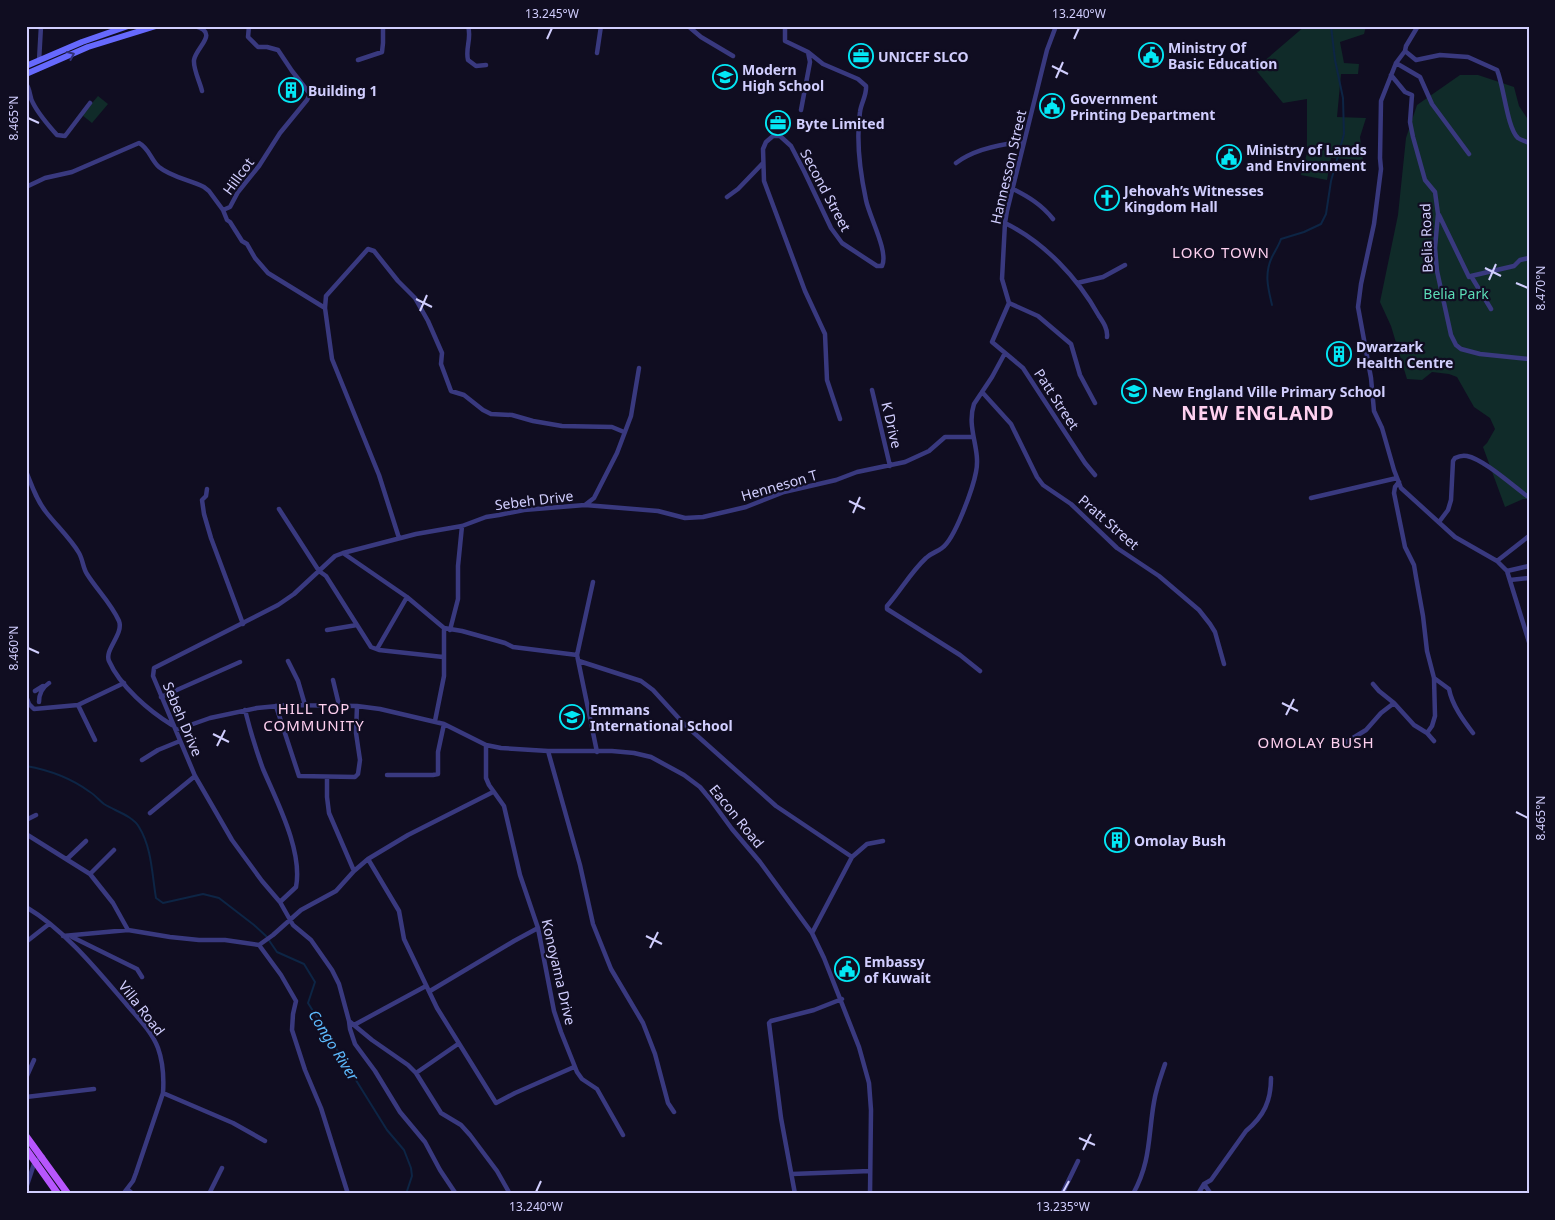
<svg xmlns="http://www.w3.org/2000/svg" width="1555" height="1220" font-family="'Noto Sans',sans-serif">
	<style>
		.green { fill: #102b29 }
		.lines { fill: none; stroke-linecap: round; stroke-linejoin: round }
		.stream { stroke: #0d2545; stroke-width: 2 }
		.street { stroke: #39397f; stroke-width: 4.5 }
		.secondary { stroke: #6669fd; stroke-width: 6 }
		.primary { stroke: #b756fd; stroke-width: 7 }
		.oneway { stroke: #323279 }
		.ticks { fill: none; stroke: #d1cefe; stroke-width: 2 }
		.labels { text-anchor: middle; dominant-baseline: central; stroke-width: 4.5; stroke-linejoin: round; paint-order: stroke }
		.poi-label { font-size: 14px; font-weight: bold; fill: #d1cefe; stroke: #100d21; text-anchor: start }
		.street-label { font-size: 14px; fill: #d1cefe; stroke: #100d21 }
		.park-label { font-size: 14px; fill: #5bddb7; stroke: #100d21 }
		.neighbourhood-label { font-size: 15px; letter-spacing: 1px; fill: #fed0ef; stroke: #100d21 }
		.water-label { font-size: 15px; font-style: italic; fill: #5dbafd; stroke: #100d21 }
		.district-label { font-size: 19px; font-weight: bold; letter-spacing: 1px; fill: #fed0ef; stroke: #100d21 }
		.neatline { fill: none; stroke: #d1cefe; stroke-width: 2 }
		.ticks-label { font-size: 12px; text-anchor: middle; fill: #d1cefe }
	</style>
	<rect width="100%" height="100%" fill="#100d21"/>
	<path class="green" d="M 1305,26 L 1366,26 L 1364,34 L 1340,42 L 1344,63 L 1359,64 L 1358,74 L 1341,74 L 1337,117 L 1366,118 L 1360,137 L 1363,160 L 1331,158 L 1327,180 L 1301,175 L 1307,153 L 1307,99 L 1283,103 L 1255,69 Z
		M 1460,75 L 1478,75 L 1514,87 L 1519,106 L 1529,121 L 1529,499 L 1523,499 L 1505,507 L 1483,447 L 1487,443 L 1495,429 L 1490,418 L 1474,407 L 1457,377 L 1449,374 L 1432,372 L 1422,380 L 1407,379 L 1391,326 L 1380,302 L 1398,215 L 1406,138 L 1417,105 Z
		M 98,96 L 108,104 L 92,123 L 82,115 Z"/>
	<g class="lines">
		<path class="stream" d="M 1272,305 C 1268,288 1264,274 1272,257 C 1275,251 1279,245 1281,239 L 1304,232 L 1321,224 L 1326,214 L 1331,181 L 1344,134 L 1343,98 L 1335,60 L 1331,26
			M 26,766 C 49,770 71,778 90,792 C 95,795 99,800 104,804 C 115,811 133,816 139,827 C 152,848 152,875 156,898 L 163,903 L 203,894 L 219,898 L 254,925 L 266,936 L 277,952 L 304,964 L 315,982 L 308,1003 L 387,1130 L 404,1150 L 411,1168 L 412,1176 L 406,1194"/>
		<path class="street" d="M 195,26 C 220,33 196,47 194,60 C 193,69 200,82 202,91
			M 468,26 C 472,38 465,48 468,60 L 476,66 L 486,65
			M 688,26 L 701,37 L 733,56
			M 785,26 L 785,41 L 808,52 L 823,64 L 858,79 L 866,86 C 867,95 861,103 860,112 C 856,140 860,172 866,200 C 869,216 889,252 882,266 L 877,266 L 842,243 L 831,228 L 804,171 L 791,146 L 780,136 L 773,136 L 766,142 L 763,149 L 764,181 L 805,291 L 825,334 L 827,380 L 840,419
			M 1056,26 L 1047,50 L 1007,211 L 1005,223 L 1002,279 L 1009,303 L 992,342 L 1023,368 L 1085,463 L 1095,475
			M 1418,26 L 1406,46 L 1405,51 L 1396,63 L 1381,101 L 1380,158 L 1381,169 L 1374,224 L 1361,284 L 1358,307 L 1371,378 L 1374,411 L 1382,428 L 1394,470 L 1401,488 L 1455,537 L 1497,561 L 1507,571 L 1529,642
			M 1405,51 L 1416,60 L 1440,55 L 1468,57 L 1497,70 C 1504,86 1507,128 1518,138 C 1521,140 1525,141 1529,143
			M 597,53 L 601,26
			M 358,60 L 382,52 L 383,43 L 383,26
			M 39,61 L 41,26
			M 1396,63 L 1420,77 L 1432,104 L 1469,154
			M 1391,75 L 1405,92 L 1412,95 L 1410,122 L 1413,137 L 1425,180 L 1435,192 L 1438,214 L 1435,248 L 1437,271 L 1451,335 L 1456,345 L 1461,349 L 1480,354 L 1529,359
			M 26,84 C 31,90 29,97 33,103 C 39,115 48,125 57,135 L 65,136 L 90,103
			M 801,110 L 810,62 L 808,52
			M 956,163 C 975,149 1001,144 1024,142
			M 26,187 L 45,178 L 72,172 L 139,143 C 149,148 151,160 159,167 C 171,177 190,180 204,187 L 209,191 L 223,210 L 230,207 L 238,192 L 259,166 L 280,133 L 307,100 L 310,94 L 292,71 L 278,50 L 267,47 L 258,47 L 248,37 L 249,26
			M 1013,189 C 1029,197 1042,205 1053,219
			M 727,197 L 738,189 L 763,163
			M 223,210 L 227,220 L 230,222 L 242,241 L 247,244 L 255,258 L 268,273 L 325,308
			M 1439,215 L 1469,277 L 1471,276 L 1491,309
			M 1005,223 C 1044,242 1078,278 1099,316 C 1103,322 1108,329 1107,337
			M 1471,276 L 1514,266 L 1520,260 L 1529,258
			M 1077,283 L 1103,277 L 1125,265
			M 1009,303 L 1038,316 L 1071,344 L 1080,375 L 1095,403
			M 872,390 L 890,466
			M 982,392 L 1011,424 L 1037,477 L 1043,485 L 1071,504 L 1117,548 L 1159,576 L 1199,610 L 1210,624 L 1215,632 L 1224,664
			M 26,471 C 32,486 36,499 46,512 C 56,525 71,539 79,553 C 83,560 83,568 87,574 C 97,590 111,603 119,621 C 124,634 104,650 109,661 C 120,686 149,711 172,725
			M 1399,482 L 1395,487 L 1394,493 L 1405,547 L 1414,565 L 1416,577 L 1423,616 L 1427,651 L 1434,678 L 1435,716 L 1432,726 L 1427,733
			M 207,489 L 206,496 L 202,500 L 204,514 L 211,538 L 243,624
			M 1311,498 L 1397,478
			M 585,505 L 658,511 L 685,518 L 703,517 L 746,507 L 784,492 L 836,480 L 857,472 L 905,462 L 929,451 L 945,437 L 972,437
			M 279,509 L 319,571 L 326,576 L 371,647 L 379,650 L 443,657
			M 1439,522 L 1448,510 L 1451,500 L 1453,461 L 1455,458 C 1459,456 1462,455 1467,456 C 1483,459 1512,485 1527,496
			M 399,538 L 379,475 L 332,359 L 325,308 L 326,296 L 368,249 L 374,251 L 398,281 L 415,298 L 428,321 L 442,353 L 441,364 L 451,391 L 464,395 L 483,410 L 491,414 L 512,415 L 533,421 L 562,426 L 612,427 L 624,432
			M 343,553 L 407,597 L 444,628 L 444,676 L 435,721
			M 1497,561 L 1529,536
			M 1507,571 L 1529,566
			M 1510,580 L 1529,578
			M 593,582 L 577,655 L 597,752
			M 444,628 L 462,631 L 505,643 L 513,647 L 577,655
			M 327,630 L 357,625
			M 450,630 L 458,599 L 458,566 L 462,526
			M 377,649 L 407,597
			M 288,661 L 298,681 L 305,705
			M 579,661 L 641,681 L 653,690 L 684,724 L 776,806 L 852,857
			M 980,671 L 960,655 L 887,609 L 887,606 C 901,590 911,572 926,558 C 931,553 937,552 942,548 C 955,539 973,488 976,472 C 981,449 966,428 974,404 L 992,377 L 1005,353
			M 1434,678 L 1449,689 C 1452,705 1463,720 1473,733
			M 333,680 L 339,705
			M 1373,684 L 1379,691 L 1394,703 L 1414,725 L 1427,733 L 1434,741
			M 35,691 L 43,686
			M 26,696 L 29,704 L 34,709 L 78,705 L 124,683
			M 161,697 L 240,662
			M 39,702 C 39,694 43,687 49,683
			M 78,705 L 95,740
			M 276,706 L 299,776 L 355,777 L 358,774 L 360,760 L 356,733 L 357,706
			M 245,710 C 250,730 256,750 263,769 C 277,802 303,851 296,887 L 280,902
			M 176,730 L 210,718 L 257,708 L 288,705 L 357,706 L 380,709 L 444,724 L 486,745 L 501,748 L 548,751 L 612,751 L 634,753 L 651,757 L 684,775 L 700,787 L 710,799 L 732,829 L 760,862 L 812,933 L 824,958 L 859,1047 L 869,1083 L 871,1110 L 870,1194
			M 1343,744 L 1366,730 L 1381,713 L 1394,703
			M 486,745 L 486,778 L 489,785 L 504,806 L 520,875 L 538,928 L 554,1011 L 561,1032 L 577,1072 L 582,1079 L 597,1089 L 623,1135
			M 548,751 L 580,865 L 593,924 L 611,969 L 643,1023 L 655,1054 L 668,1103 L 674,1112
			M 142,760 L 158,750 L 180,741
			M 387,775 L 433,775 L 438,774 L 438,752 L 444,724
			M 327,777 L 327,797 L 329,813 L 354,871
			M 150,813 L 195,776
			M 26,820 L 36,815
			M 26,834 L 90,874 L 113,903 L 128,930
			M 67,859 L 86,841
			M 368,859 L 399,911 L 404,939 L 437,1008 L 496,1103 L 515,1093 L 574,1067
			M 90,874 L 114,850
			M 26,907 C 65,930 98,971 127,1005 C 138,1018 152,1032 158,1048 C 163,1062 164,1078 163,1093 L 136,1173 L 133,1181 L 123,1194
			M 812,933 L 852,857 L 867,844 L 883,841
			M 63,936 L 128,930 L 170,937 L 199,940 L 225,940 L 259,945 L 273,935 L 301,910 L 336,891 L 354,871 L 368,859 L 408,835 L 493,792
			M 72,937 L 137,969 L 142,977
			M 26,942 L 49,924
			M 259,945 L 281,975 L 296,1001 L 293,1014 L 292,1030 L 305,1070 L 321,1108 L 348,1194
			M 430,991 L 514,941 L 538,928
			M 349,1021 L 350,1029 L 355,1044 L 375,1071 L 400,1112 L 425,1142 L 440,1170 L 456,1194
			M 354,1025 L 426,986
			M 416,1073 L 458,1044
			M 26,1078 L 34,1060
			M 163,1093 L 233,1123 L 265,1141
			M 26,1097 L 94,1089
			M 792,1174 L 870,1171
			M 1204,1184 L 1211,1194
			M 26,1188 L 35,1161 L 43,1157
			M 127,1189 L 133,1194
			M 209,1194 L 222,1168
			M 510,1194 L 497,1171 L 470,1135 L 461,1125 L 441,1113 L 416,1073 L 408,1065 L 372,1040 L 349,1021 L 339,984 L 332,970 L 311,940 L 293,925 L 280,902 L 262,881 L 232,840 L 195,776 L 153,676 L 154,668 L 278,605 L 294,594 L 335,556 L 343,553 L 416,534 L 462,526 L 486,517 L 499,515 L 524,510 L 585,505 L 594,498 L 617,453 L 631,416 L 639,368
			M 795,1194 L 781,1118 L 769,1023 L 771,1021 L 814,1010 L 842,999
			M 1062,1194 L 1078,1161
			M 1133,1194 C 1151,1162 1148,1136 1154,1102 C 1156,1089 1161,1076 1165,1064
			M 1198,1194 L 1204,1184 L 1211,1180 L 1246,1131 C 1264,1116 1271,1101 1271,1078"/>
		<path class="secondary" d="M 26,66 L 82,42 L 128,26
			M 26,74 L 88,47 L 156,26"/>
		<path class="primary" d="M 26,1136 L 68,1194
			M 26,1149 L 58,1194"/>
	</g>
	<defs><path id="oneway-chevron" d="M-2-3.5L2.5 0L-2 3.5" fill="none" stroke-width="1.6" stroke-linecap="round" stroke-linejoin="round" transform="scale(1.25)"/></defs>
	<use class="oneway" href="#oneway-chevron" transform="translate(71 55) rotate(-24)"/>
	<path class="ticks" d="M 547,39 L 552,28M 1074,39 L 1079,28M 1052,66 L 1068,74M 1056,78 L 1063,62M 28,118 L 39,123M 1485,268 L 1501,276M 1489,280 L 1496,264M 1516,283 L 1528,288M 416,299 L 432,307M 420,311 L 427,295M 849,501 L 865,509M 853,513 L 860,497M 28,648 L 39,653M 1282,703 L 1298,711M 1286,715 L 1294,699M 213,734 L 229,742M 217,746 L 225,730M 1516,812 L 1528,818M 646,936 L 662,944M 650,948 L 658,932M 1079,1138 L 1095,1145M 1083,1150 L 1091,1134M 536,1192 L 541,1181M 1063,1192 L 1069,1181"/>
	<defs>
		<symbol id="civic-ring" viewBox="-11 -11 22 22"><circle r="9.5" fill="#100d21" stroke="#03e7f5" stroke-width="1.5"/><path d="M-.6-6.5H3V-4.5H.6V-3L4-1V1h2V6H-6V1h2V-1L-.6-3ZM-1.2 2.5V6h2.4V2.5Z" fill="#03e7f5"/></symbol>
		<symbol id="office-ring" viewBox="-11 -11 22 22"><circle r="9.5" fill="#100d21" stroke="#03e7f5" stroke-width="1.5"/><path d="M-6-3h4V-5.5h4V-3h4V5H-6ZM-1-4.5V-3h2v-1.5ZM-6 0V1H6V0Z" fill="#03e7f5"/></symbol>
		<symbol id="school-ring" viewBox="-11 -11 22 22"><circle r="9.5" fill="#100d21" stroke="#03e7f5" stroke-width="1.5"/><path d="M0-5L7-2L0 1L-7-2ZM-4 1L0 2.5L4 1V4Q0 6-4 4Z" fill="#03e7f5"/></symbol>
		<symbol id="building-ring" viewBox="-11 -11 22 22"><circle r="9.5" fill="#100d21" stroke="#03e7f5" stroke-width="1.5"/><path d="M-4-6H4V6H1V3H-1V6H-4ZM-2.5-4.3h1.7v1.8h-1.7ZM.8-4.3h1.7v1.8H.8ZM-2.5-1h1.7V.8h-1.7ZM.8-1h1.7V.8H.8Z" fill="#03e7f5"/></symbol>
		<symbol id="church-ring" viewBox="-11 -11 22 22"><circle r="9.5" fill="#100d21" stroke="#03e7f5" stroke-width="1.5"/><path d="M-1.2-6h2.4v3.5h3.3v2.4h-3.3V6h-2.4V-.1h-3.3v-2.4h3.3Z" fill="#03e7f5"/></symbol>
	</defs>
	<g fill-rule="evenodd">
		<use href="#civic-ring" x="1137" y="41" width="28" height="28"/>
		<use href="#office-ring" x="847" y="42" width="28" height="28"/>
		<use href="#school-ring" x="711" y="63" width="28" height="28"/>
		<use href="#building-ring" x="277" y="76" width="28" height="28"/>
		<use href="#civic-ring" x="1038" y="92" width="28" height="28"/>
		<use href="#office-ring" x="764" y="109" width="28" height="28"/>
		<use href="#civic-ring" x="1215" y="143" width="28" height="28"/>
		<use href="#church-ring" x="1093" y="184" width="28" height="28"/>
		<use href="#building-ring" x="1325" y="340" width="28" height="28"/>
		<use href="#school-ring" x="1120" y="377" width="28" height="28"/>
		<use href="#school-ring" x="558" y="703" width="28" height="28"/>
		<use href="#building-ring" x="1103" y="826" width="28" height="28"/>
		<use href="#civic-ring" x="833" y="955" width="28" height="28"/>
	</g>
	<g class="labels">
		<g class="poi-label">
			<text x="1168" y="47">Ministry Of<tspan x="1168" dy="16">Basic Education</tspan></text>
			<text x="878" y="56">UNICEF SLCO</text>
			<text x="742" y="69">Modern<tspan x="742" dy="16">High School</tspan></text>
			<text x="308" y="90">Building 1</text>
			<text x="1070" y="98">Government<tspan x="1070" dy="16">Printing Department</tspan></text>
			<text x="796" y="123">Byte Limited</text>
			<text x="1246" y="149">Ministry of Lands<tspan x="1246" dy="16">and Environment</tspan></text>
			<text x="1124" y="190">Jehovah’s Witnesses<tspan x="1124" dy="16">Kingdom Hall</tspan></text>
			<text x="1356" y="346">Dwarzark<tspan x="1356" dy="16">Health Centre</tspan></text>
			<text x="1152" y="391">New England Ville Primary School</text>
			<text x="590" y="709">Emmans<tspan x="590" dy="16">International School</tspan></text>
			<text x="1134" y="840">Omolay Bush</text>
			<text x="864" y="961">Embassy<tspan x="864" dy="16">of Kuwait</tspan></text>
		</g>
		<g class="street-label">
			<text transform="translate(1008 167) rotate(-77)">Hannesson Street</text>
			<text transform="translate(238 176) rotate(-54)">Hillcot</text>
			<text transform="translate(826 190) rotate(62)">Second Street</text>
			<text transform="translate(1426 238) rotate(-92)">Belia Road</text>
			<text transform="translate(1057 399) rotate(57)">Patt Street</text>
			<text transform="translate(892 425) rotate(77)">K Drive</text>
			<text transform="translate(779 485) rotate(-16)">Henneson T</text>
			<text transform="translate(534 500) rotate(-7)">Sebeh Drive</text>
			<text transform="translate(1109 522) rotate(41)">Pratt Street</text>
			<text transform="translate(183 719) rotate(67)">Sebeh Drive</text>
			<text transform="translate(737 816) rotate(51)">Eacon Road</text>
			<text transform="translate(559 972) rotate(77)">Konoyama Drive</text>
			<text transform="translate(142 1008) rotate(52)">Villa Road</text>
		</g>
		<g class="park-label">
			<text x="1456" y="293">Belia Park</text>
		</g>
		<g class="neighbourhood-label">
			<text x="1221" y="252">LOKO TOWN</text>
			<text x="314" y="708">HILL TOP<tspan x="314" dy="17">COMMUNITY</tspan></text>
			<text x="1316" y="742">OMOLAY BUSH</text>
		</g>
		<g class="water-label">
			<text transform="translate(334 1045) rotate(58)">Congo River</text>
		</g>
		<g class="district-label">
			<text x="1258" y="413">NEW ENGLAND</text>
		</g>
	</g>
	<rect width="1555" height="1220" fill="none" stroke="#100d21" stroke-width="55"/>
	<rect x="28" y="28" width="1500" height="1164" class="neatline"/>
	<g class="ticks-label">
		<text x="552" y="18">13.245°W</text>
		<text x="1079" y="18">13.240°W</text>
		<text transform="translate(14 118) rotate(-90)" y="4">8.465°N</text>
		<text transform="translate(1541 288) rotate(-90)" y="4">8.470°N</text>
		<text transform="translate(14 648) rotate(-90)" y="4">8.460°N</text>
		<text transform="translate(1541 818) rotate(-90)" y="4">8.465°N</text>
		<text x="536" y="1211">13.240°W</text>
		<text x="1063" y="1211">13.235°W</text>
	</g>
</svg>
